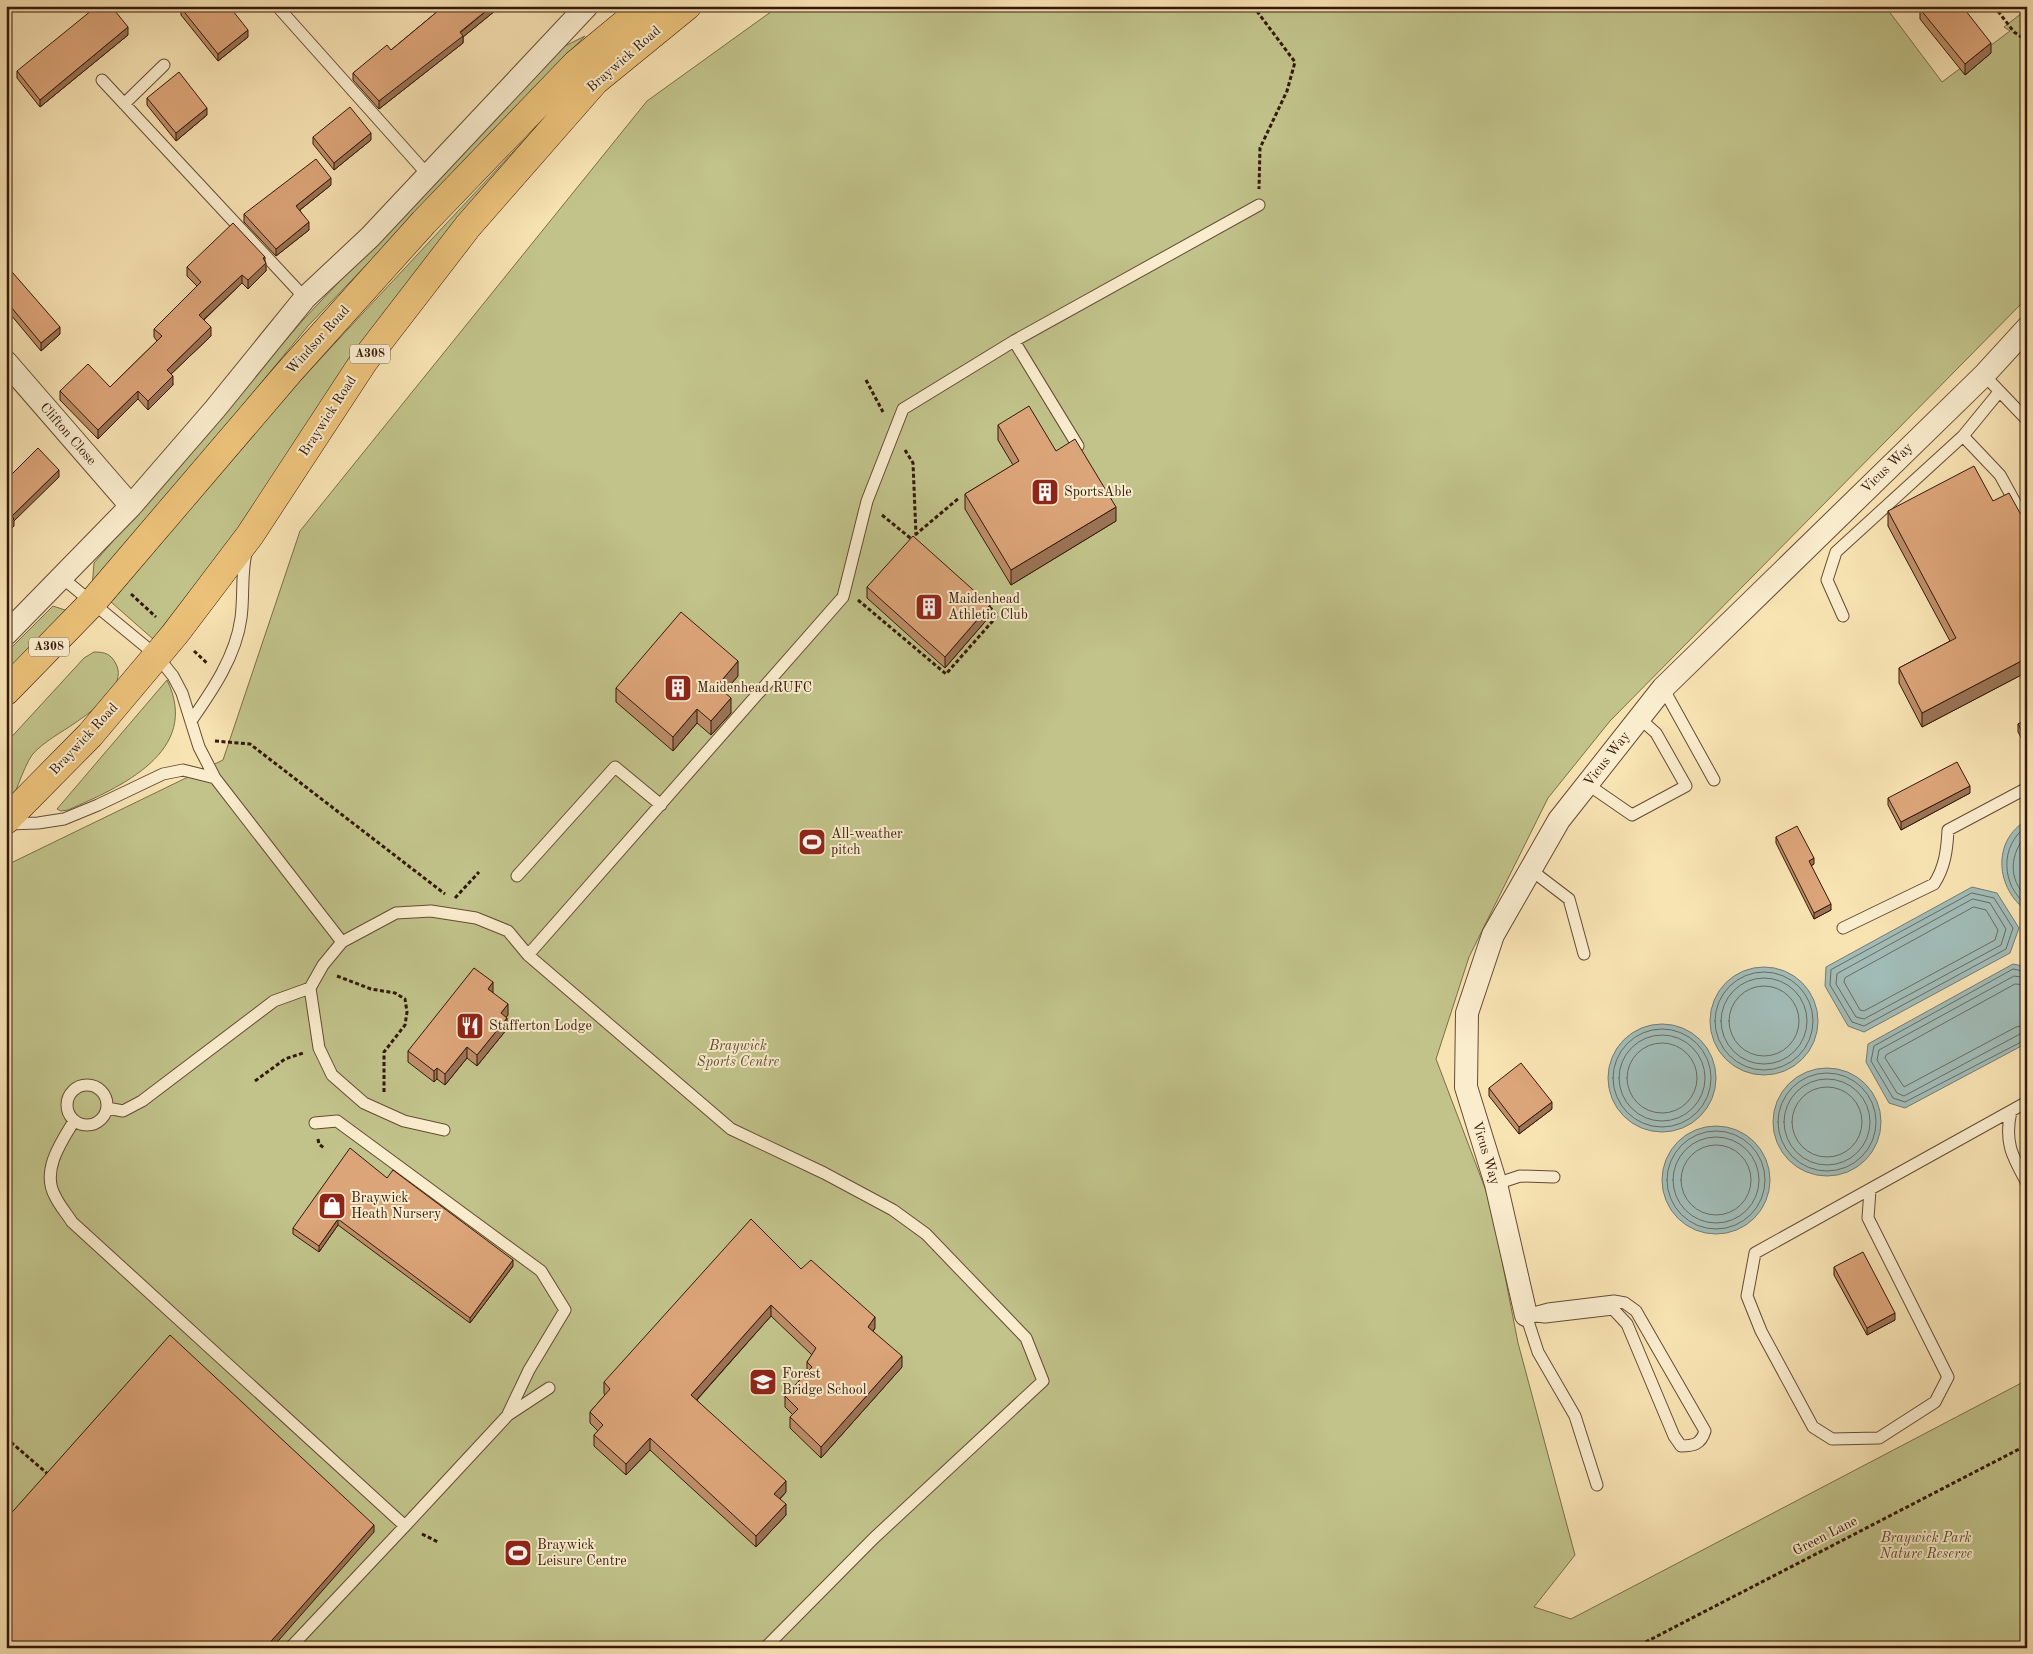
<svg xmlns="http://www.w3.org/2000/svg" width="2033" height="1654" font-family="'Old Standard TT',serif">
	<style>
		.green { fill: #c1c38a; stroke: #7b6e4a }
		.water { fill: #a1bcb7; stroke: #767a72 }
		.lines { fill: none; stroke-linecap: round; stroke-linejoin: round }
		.shore { stroke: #6b6a60; stroke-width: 1 }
		.service-casing { stroke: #664b34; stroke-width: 13 }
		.minor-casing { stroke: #664b34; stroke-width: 24 }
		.primary-casing { stroke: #35180a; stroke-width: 29 }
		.path { stroke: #35180a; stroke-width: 3; stroke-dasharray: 4 2.5; stroke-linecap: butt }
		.service { stroke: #faedce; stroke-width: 11 }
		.minor { stroke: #faedce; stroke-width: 22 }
		.primary { stroke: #ecc27a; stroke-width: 28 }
		.wall { fill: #bd8e68; stroke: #35180a }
		.shaded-wall { fill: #9a7455; stroke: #35180a }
		.building { fill: #dca579; stroke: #35180a }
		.labels { text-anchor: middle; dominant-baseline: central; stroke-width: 4; stroke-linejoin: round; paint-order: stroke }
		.shield { fill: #faedce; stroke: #705845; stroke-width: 1 }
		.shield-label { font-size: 12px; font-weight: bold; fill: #35180a }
		.street-label { font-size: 14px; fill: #35180a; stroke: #faedce }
		.poi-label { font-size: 14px; fill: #35180a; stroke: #faedce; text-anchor: start }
		.park-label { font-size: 14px; font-style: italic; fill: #5f4b30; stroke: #faedce }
	</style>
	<rect width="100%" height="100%" fill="#f8e3b3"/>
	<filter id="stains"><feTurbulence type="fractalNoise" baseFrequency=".004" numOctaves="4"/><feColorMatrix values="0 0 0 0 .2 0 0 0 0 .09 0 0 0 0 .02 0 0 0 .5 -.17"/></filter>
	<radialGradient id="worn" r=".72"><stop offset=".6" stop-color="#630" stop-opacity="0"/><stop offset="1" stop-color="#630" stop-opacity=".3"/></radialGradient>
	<path class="green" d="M 779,6 L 1885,6 L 1942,82 L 2010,31 L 2004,27 L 2027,9 L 2027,298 L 1610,721 L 1548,798 L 1469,957 L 1436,1059 L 1491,1204 L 1518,1343 L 1575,1555 L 1534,1607 L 1571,1619 L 2027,1380 L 2027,1648 L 6,1648 L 6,869 L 13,862 L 223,760 L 300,531 L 647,101 Z
		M 585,36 L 308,326 L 92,588 L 94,563 L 303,320 L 559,49 Z
		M 539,124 L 357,354 L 242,524 L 153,639 L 111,602 L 283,399 Z
		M 53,606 L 68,611 L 6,677 L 6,653 Z
		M 94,652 C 105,652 111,654 116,664 C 128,686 91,712 75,723 C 62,732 43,742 32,755 C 23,768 13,800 6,816 L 6,743 L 84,658 Z
		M 167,680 C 202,752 120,787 68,810 L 61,811 L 57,809 Z"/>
	<path class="water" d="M 2027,820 L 2027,911 C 1996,889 1991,841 2027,820 Z
		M 1972,887 L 1997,893 L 2019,928 L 2010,953 L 1864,1032 L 1848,1026 L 1825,986 L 1826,967 Z
		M 2013,964 L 2027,967 L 2027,1043 L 1905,1108 L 1889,1103 L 1866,1062 L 1868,1044 Z
		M1710 1021a54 54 0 1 1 108 0a54 54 0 1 1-108 0Z
		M1608 1078a54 54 0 1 1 108 0a54 54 0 1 1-108 0Z
		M1773 1122a54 54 0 1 1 108 0a54 54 0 1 1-108 0Z
		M1662 1180a54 54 0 1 1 108 0a54 54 0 1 1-108 0Z"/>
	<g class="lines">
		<path class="shore" d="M 2027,826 C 1999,845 2001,886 2027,905
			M 2027,834 C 2010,853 2007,879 2027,897
			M 1972,893 L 1994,898 L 2013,928 L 2006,949 L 1864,1026 L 1852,1022 L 1830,985 L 1831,970 Z
			M 1973,899 L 1990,903 L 2006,929 L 2001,945 L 1864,1019 L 1856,1017 L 1836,984 L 1837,974 Z
			M 1974,907 L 1986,910 L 1998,930 L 1995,940 L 1864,1011 L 1860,1010 L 1844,982 L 1845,978 Z
			M 2027,972 L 2013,969 L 1874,1046 L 1871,1061 L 1893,1098 L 1905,1102 L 2027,1039
			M1715 1021a49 49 0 1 1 98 0a49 49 0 1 1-98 0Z
			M 2027,978 L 2014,976 L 1879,1050 L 1877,1060 L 1897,1093 L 1904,1096 L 2020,1034 L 2027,1032
			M1721 1021a43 43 0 1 1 86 0a43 43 0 1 1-86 0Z
			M 2027,985 L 2015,984 L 1886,1055 L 1885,1058 L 1904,1087 L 2016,1027 L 2027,1025
			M1729 1021a35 35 0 1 1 70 0a35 35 0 1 1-70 0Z
			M1613 1078a49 49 0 1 1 98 0a49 49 0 1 1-98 0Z
			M1619 1078a43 43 0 1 1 86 0a43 43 0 1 1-86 0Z
			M1627 1078a35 35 0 1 1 70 0a35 35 0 1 1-70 0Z
			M1778 1122a49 49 0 1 1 98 0a49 49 0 1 1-98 0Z
			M1784 1122a43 43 0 1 1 86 0a43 43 0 1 1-86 0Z
			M1792 1122a35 35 0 1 1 70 0a35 35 0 1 1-70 0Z
			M1667 1180a49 49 0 1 1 98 0a49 49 0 1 1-98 0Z
			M1673 1180a43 43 0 1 1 86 0a43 43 0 1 1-86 0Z
			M1681 1180a35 35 0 1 1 70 0a35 35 0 1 1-70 0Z"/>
		<defs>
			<path id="service" d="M 277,6 L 428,175
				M 102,80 L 305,298
				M 124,104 L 164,65
				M 1014,341 L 1259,205
				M 1984,375 L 2027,420
				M 1963,436 L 2000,475 L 2027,524
				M 60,576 L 157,656 L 173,676 L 182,693 L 199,747 L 215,778 L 342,942
				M 1843,616 L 1827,580 L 1836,552 L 1963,436 L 1999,392
				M 1663,688 L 1714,780
				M 191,721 C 212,691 236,656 241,618 C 244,597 241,575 246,553
				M 1587,784 L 1632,815 L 1686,786 L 1656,733 L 1639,718
				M 8,824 L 38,823 L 64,819 L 98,805 L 163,774 L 183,770 L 215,778
				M 1531,870 L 1569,899 L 1584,954
				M 517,876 L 615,767 L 661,805
				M 1843,928 L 1934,884 C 1945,867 1947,850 1948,830 L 2027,788
				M 528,955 L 843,597 L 867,501 L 903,409 L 1014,341 L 1078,446
				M67 1105a20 20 0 1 1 40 0a20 20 0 1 1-40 0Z
				M 107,1108 L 123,1111 L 142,1101 L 274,1001 L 310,988
				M 2011,1111 C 2004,1142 2012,1156 2027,1183
				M 74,1121 C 61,1142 41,1171 55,1196 C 59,1205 67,1214 72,1222 L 405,1526 L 508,1415 L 549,1388
				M 315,1123 L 337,1121 L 541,1271 L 565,1310 L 529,1370 L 508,1414
				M 444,1130 L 404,1121 L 364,1103 L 332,1075 L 319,1048 L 310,988 L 323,965 L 342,942 L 396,913 L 431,911 L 476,918 L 508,931 L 528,955 L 731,1129 L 824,1173 L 893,1210 L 926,1234 L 1026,1338 L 1043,1381 L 874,1538 L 765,1648
				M 1496,1184 L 1520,1176 L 1554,1177
				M 1870,1190 L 1868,1218 L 1948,1377 L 1935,1402 L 1879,1438 L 1832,1439 L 1813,1427 L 1761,1331 L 1747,1296 L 1755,1253 L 2027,1102
				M 1614,1301 L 1625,1303 L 1636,1311 L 1705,1431 C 1701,1444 1694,1446 1681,1446 L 1674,1436 L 1627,1324 L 1613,1309 L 1545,1317 L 1526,1315 L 1548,1309 Z
				M 1526,1315 L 1538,1352 L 1575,1416 L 1597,1485
				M 290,1648 L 405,1526"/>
			<path id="minor" d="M 6,362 L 131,506
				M 6,634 L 131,506 L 215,409 L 305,298 L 370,237 L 587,6
				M 1526,1315 L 1496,1184 L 1466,1087 L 1467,1013 L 1493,935 L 1559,820 L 1663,688 L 1984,375 L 2027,328"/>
			<path id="primary" d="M 6,691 L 91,604 L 290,371 L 424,222 L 576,64 L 646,6
				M 6,820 L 90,735 L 175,634 L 250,535 L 364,361 L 468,226 L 595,81 L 687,6"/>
		</defs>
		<use href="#service" class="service-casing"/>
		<use href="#minor" class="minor-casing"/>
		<use href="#primary" class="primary-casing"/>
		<path class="path" d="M 1253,6 L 1295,62 L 1287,91 L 1260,148 L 1259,189
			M 1994,6 L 2014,32 L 2027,41
			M 866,380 L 883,412
			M 905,450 L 913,463 L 916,535
			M 882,515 L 914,541
			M 915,535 L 959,498
			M 131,594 L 156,617
			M 858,600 L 946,674 L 998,615 L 988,606
			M 194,651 L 208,664
			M 215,741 L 250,744 L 445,894
			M 455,898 L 479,872
			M 337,976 L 371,989 L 395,993 L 405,999 L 407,1012 L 405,1025 L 384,1052 L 384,1092
			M 255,1081 L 285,1059 L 303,1053
			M 318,1139 L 319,1144 L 325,1149
			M 6,1438 L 49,1475
			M 422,1534 L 438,1542
			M 1634,1648 L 2027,1445"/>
		<use href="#service" class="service"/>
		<use href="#minor" class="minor"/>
		<use href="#primary" class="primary"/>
	</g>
	<path class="wall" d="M 444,6 L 501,6 L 463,37 L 463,43 L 379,109 L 353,80 L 353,73 L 391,50 Z
		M 1920,6 L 1962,6 L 1991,53 L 1965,75 L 1920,19 L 1920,9 L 1921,8 Z
		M 181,8 L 248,37 L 218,61 L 181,15 Z
		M 128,35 L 40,107 L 17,78 L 17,71 Z
		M 147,98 L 207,115 L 176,141 L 147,105 Z
		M 313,137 L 371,140 L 334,170 L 313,144 Z
		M 331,185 L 300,210 L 309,230 L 276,256 L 244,222 L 244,214 Z
		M 265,261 L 266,271 L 248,289 L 242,283 L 204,320 L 211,336 L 171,374 L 173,385 L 148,410 L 138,399 L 98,439 L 60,400 L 60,391 L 110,387 L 157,341 L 154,337 L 154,329 L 197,286 L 187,276 L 187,267 Z
		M 6,265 L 60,334 L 41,351 L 6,309 Z
		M 998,425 L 1056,451 L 1116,521 L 1011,585 L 965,509 L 965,494 L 1013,465 L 998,440 Z
		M 1993,501 L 2020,513 L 2027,518 L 2027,672 L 1922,727 L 1899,683 L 1899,668 L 1950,641 L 1888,526 L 1888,511 Z
		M 867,587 L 990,616 L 945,668 L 867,598 Z
		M 738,676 L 724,692 L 731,713 L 711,735 L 697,723 L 673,751 L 616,702 L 616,688 Z
		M 2027,720 L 2027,748 L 2018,732 L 2018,724 Z
		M 1970,793 L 1901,830 L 1888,805 L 1888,798 Z
		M 1776,837 L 1814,864 L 1811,866 L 1831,910 L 1814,919 L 1776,843 Z
		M 493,993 L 508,1015 L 506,1017 L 507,1029 L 477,1066 L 467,1058 L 445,1085 L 437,1079 L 434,1082 L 408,1062 L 408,1051 Z
		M 1489,1088 L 1552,1109 L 1519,1134 L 1489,1096 Z
		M 387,1178 L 513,1266 L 470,1323 L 338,1225 L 319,1252 L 293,1234 L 293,1228 Z
		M 1834,1267 L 1895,1320 L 1867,1335 L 1834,1275 Z
		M 801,1269 L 875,1328 L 873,1331 L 902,1367 L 821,1458 L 790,1428 L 790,1417 L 793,1415 L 785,1407 L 785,1396 L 807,1372 L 807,1362 L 812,1355 L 771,1316 L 697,1400 L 786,1492 L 780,1499 L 786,1515 L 756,1547 L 650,1450 L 626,1475 L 594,1446 L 594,1435 L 598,1431 L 590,1423 L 590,1412 L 605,1395 L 604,1393 L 604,1382 Z"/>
	<path class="shaded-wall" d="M 492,6 L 501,6 L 463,37 L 463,43 L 379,109 L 379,101 Z
		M 128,27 L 128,35 L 40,107 L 40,100 Z
		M 248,30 L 248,37 L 218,61 L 218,54 Z
		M 1991,43 L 1991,53 L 1965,75 L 1965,64 Z
		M 207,108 L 207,115 L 176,141 L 176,133 Z
		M 371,133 L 371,140 L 334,170 L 334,163 Z
		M 331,178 L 331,185 L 296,213 L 296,206 Z
		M 309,222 L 309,230 L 276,256 L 276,249 Z
		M 265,257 L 265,264 L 266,263 L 266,271 L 248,289 L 248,280 L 263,258 Z
		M 242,275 L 242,283 L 199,324 L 199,315 Z
		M 60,327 L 60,334 L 41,351 L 41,343 Z
		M 211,327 L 211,336 L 167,378 L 167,370 Z
		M 173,376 L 173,385 L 148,410 L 148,401 Z
		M 138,391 L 138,399 L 98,439 L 98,430 Z
		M 59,470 L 59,477 L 14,521 L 14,526 L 6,534 L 6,527 L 12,516 Z
		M 1116,507 L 1116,521 L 1011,585 L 1011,570 Z
		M 990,605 L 990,616 L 945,668 L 945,657 Z
		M 2027,658 L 2027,672 L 1922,727 L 1922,713 Z
		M 738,661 L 738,676 L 717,700 L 717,686 Z
		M 731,698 L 731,713 L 711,735 L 711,721 Z
		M 697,709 L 697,723 L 673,751 L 673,737 Z
		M 1970,786 L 1970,793 L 1901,830 L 1901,822 Z
		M 1814,858 L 1814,864 L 1809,867 L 1809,861 Z
		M 1831,904 L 1831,910 L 1814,919 L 1814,913 Z
		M 493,982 L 493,993 L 488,989 Z
		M 508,1004 L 508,1015 L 501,1024 L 501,1013 Z
		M 507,1018 L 507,1029 L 477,1066 L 477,1055 Z
		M 467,1047 L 467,1058 L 445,1085 L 445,1074 Z
		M 437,1068 L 437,1079 L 434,1082 L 434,1071 Z
		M 1552,1102 L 1552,1109 L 1519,1134 L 1519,1127 Z
		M 338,1219 L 338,1225 L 319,1252 L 319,1246 Z
		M 513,1260 L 513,1266 L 470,1323 L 470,1318 Z
		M 771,1305 L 771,1316 L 691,1406 L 691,1395 Z
		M 1895,1313 L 1895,1320 L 1867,1335 L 1867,1328 Z
		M 875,1317 L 875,1328 L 868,1338 L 868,1327 Z
		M 902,1356 L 902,1367 L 821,1458 L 821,1447 Z
		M 650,1438 L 650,1450 L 626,1475 L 626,1464 Z
		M 786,1481 L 786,1492 L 774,1505 L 774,1494 Z
		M 786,1504 L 786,1515 L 756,1547 L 756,1536 Z
		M 374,1525 L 374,1532 L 272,1648 L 265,1648 Z"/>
	<path class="building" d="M 97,6 L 111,6 L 128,27 L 40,100 L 17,71 Z
		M 182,6 L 229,6 L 248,30 L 218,54 L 181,8 Z
		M 444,6 L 492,6 L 460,32 L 463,36 L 379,101 L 353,73 L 387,45 L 391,50 Z
		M 1924,6 L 1962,6 L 1991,43 L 1965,64 L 1920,9 Z
		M 179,72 L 207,108 L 176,133 L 147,98 Z
		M 350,107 L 371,133 L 334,163 L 313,137 Z
		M 316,159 L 331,178 L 296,206 L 309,222 L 276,249 L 244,214 Z
		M 233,223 L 265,257 L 263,258 L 266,263 L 248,280 L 242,275 L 199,315 L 211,327 L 167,370 L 173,376 L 148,401 L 138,391 L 98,430 L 60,391 L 88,364 L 110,387 L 162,336 L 154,329 L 201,282 L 187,267 Z
		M 6,265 L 60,327 L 41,343 L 6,301 Z
		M 1029,406 L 1056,451 L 1075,439 L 1116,507 L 1011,570 L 965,494 L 1019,461 L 998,425 Z
		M 38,448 L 59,470 L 12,516 L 14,519 L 6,527 L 6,480 Z
		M 1974,466 L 1993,501 L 2009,493 L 2020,513 L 2027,518 L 2027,658 L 1922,713 L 1899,668 L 1956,638 L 1888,511 Z
		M 913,536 L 990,605 L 945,657 L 867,587 Z
		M 681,612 L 738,661 L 717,686 L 731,698 L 711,721 L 697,709 L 673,737 L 616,688 Z
		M 2027,720 L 2027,740 L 2018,724 Z
		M 1957,762 L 1970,786 L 1901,822 L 1888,798 Z
		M 1797,826 L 1814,858 L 1809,861 L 1831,904 L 1814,913 L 1776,837 Z
		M 474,968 L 493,982 L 488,989 L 508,1004 L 501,1013 L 507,1018 L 477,1055 L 467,1047 L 445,1074 L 437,1068 L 434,1071 L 408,1051 Z
		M 1521,1063 L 1552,1102 L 1519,1127 L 1489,1088 Z
		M 350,1148 L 387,1178 L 393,1170 L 513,1260 L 470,1318 L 338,1219 L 319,1246 L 293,1228 Z
		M 751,1219 L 801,1269 L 811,1260 L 875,1317 L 868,1327 L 902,1356 L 821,1447 L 790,1417 L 798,1409 L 785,1396 L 812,1367 L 807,1362 L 816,1348 L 771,1305 L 691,1395 L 786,1481 L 774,1494 L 786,1504 L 756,1536 L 650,1438 L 626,1464 L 594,1435 L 603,1425 L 590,1412 L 610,1389 L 604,1382 Z
		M 1863,1252 L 1895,1313 L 1867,1328 L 1834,1267 Z
		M 170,1335 L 374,1525 L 265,1648 L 6,1648 L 6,1519 Z"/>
	<defs>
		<symbol id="building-square" viewBox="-11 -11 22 22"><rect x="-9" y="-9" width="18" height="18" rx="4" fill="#8f2418" stroke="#faedce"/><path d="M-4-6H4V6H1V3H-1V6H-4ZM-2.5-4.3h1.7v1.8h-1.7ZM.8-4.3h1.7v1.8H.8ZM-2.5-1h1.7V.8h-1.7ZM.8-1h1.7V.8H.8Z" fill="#fff"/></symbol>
		<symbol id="stadium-square" viewBox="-11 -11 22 22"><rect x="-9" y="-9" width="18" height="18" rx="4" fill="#8f2418" stroke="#faedce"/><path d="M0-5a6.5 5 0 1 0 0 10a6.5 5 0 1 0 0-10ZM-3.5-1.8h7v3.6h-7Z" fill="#fff"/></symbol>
		<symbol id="restaurant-square" viewBox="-11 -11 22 22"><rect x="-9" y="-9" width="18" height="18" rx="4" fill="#8f2418" stroke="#faedce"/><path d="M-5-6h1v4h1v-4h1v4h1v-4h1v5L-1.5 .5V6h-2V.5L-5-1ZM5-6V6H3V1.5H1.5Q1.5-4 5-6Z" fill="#fff"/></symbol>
		<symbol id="shop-square" viewBox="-11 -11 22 22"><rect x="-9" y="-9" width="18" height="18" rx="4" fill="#8f2418" stroke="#faedce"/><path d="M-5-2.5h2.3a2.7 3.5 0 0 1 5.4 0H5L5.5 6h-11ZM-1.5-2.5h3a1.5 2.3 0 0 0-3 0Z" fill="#fff"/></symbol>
		<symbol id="school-square" viewBox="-11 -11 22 22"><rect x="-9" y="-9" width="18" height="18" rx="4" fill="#8f2418" stroke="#faedce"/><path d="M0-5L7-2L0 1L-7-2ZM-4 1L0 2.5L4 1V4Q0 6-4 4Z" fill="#fff"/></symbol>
	</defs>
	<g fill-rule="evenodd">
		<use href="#building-square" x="1029" y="476" width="32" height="32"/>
		<use href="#building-square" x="913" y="591" width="32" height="32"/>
		<use href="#building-square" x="662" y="672" width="32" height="32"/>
		<use href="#stadium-square" x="796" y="826" width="32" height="32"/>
		<use href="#restaurant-square" x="454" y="1010" width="32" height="32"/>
		<use href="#shop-square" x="316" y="1190" width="32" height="32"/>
		<use href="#school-square" x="747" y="1366" width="32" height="32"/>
		<use href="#stadium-square" x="502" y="1537" width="32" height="32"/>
	</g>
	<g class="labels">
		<g class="shield">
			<rect x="350" y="344.5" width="40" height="19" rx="4"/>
			<rect x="29" y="637.5" width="40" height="19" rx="4"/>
		</g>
		<g class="shield-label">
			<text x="370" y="354">A308</text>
			<text x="49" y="647">A308</text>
		</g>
		<g class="street-label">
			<text transform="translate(624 59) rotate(-41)">Braywick Road</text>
			<text transform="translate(318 340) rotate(-48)">Windsor Road</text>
			<text transform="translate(328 416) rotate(-57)">Braywick Road</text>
			<text transform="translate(68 434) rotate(49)">Clifton Close</text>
			<text transform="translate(1887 468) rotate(-44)">Vicus Way</text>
			<text transform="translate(84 739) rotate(-47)">Braywick Road</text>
			<text transform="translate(1607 759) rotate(-52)">Vicus Way</text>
			<text transform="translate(1486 1153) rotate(73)">Vicus Way</text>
			<text transform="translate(1825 1536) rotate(-27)">Green Lane</text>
		</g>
		<g class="poi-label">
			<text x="1064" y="492">SportsAble</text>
			<text x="948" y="599">Maidenhead<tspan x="948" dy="16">Athletic Club</tspan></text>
			<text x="697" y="688">Maidenhead RUFC</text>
			<text x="831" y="834">All-weather<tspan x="831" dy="16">pitch</tspan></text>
			<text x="489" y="1026">Stafferton Lodge</text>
			<text x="351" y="1198">Braywick<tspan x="351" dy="16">Heath Nursery</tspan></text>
			<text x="782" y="1374">Forest<tspan x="782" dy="16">Bridge School</tspan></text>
			<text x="537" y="1545">Braywick<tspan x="537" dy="16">Leisure Centre</tspan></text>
		</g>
		<g class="park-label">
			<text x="738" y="1046">Braywick<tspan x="738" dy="16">Sports Centre</tspan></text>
			<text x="1926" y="1538">Braywick Park<tspan x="1926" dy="16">Nature Reserve</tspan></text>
		</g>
	</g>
	<rect width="2033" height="1654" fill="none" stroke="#f8e3b3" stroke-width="25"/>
	<rect x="8" y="8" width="2018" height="1639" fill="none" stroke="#35180a" stroke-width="2.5"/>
	<rect x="12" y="12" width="2008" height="1629" fill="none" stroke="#35180a"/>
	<rect width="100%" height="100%" filter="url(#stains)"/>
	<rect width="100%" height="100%" fill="url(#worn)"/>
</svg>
